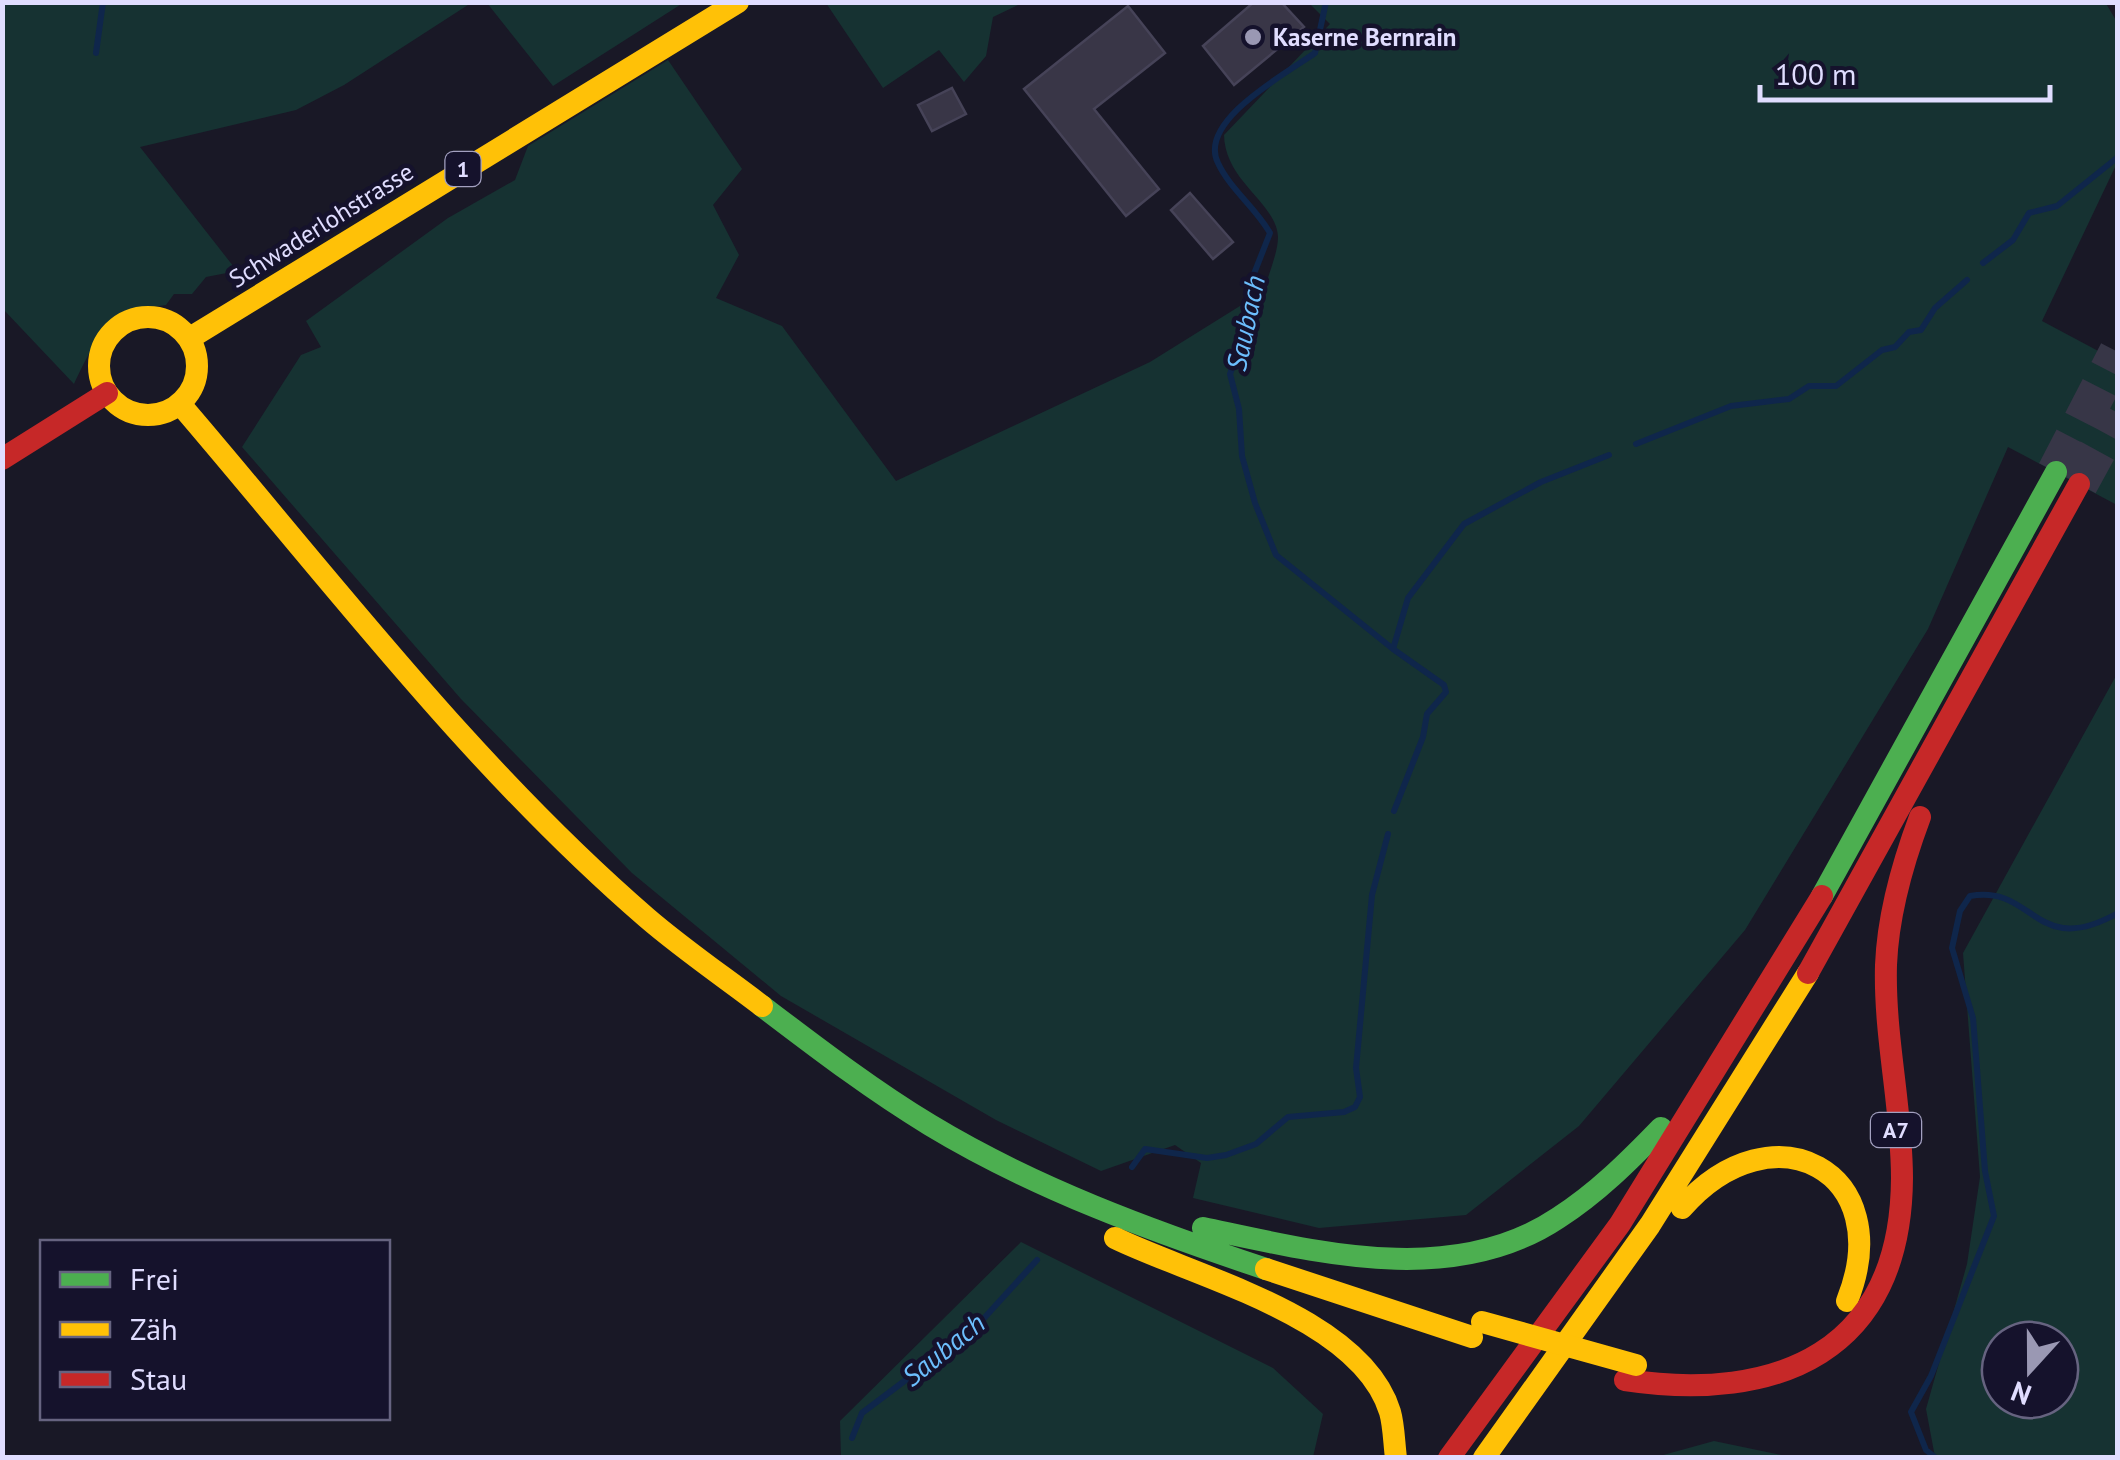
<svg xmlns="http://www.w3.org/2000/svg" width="2120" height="1460" font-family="'PT Sans',sans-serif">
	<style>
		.green { fill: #163232; fill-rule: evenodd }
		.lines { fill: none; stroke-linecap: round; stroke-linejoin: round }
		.stream { stroke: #0f264b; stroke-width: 6 }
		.building { fill: #393647; stroke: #464358; stroke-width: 2.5 }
		.highway-tunnel { stroke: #373647; stroke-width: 38; stroke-dasharray: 38 19; stroke-linecap: butt }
		.fast { stroke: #4caf50; stroke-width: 22 }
		.slow { stroke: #ffc107; stroke-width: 22 }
		.jam { stroke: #c62828; stroke-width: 22 }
		.slow-bridge { stroke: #ffc107; stroke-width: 22 }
		.poi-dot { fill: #9a98b3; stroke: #15122c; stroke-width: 4 }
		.labels { text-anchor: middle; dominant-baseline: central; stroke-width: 9; stroke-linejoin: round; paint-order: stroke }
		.shield { fill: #15122c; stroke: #a3a0c0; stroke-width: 2.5 }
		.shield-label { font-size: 22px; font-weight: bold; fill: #e0ddff }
		.poi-label { font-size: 25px; font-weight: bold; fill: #e0ddff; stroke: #15122c; text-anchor: start }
		.street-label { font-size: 25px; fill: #e0ddff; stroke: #15122c }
		.water-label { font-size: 28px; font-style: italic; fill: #6cbefd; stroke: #15122c }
	</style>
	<rect width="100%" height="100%" fill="#191826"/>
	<path class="green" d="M 3,2 L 471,2 L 471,3 L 344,85 L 296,110 L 140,147 L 237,271 L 206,277 L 192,294 L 174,294 L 166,305 C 108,314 99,332 74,384 L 3,309 Z
		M 2105,2 L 2117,22 L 2117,163 L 2042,321 L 2117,361 L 2117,505 L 2008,447 L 1928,629 L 1745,930 L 1579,1126 L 1466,1215 L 1319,1228 L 1193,1198 L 1201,1163 L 1175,1145 L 1101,1171 L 996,1120 L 781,996 L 632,873 L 461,699 L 242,447 L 301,355 L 321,347 L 306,321 L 448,218 L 515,180 L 528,146 L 668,60 L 742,169 L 713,205 L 739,255 L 716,298 L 782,326 L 896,481 L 1150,362 L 1264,291 C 1268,275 1278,253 1278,237 C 1277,203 1225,182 1224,135 L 1330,24 L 1309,3 Z
		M 487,3 L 683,3 L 553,86 Z
		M 826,3 L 1022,3 L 993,17 L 986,56 L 964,82 L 939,50 L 883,88 Z
		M 2117,674 L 2117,1457 L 1935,1457 L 1926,1409 L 1967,1264 L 1980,1177 L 1963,953 ZM 2000,1340 L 2060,1340 L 2060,1400 L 2000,1400 Z
		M 1021,1242 L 1273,1368 L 1323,1414 L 1313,1457 L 841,1457 L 840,1421 Z
		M 1714,1441 L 1791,1457 L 1656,1457 Z"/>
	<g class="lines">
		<path class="stream" d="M 1326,2 L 1315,53 C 1287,73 1197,121 1218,163 C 1230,189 1256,208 1270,233 L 1248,289 L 1252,314 L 1230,374 L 1239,409 L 1242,456 L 1255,503 L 1276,555 L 1393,649
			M 96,53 L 103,2
			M 1983,263 L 2013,240 L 2029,213 L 2057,206 L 2118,157
			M 1636,444 L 1731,406 L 1789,399 L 1809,386 L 1836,386 L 1882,350 L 1895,347 L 1909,332 L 1921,330 L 1935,308 L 1967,280
			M 1394,811 L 1423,737 L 1427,714 L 1446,692 L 1444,685 L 1393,649 L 1408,598 L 1464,524 L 1541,482 L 1609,455
			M 1132,1167 L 1145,1149 L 1207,1158 L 1226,1155 L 1256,1144 L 1288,1117 L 1344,1112 L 1355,1107 L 1360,1097 L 1356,1068 L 1372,895 L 1388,834
			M 852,1438 L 862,1413 L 976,1327 L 1037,1260
			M 1936,1458 L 1926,1450 L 1911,1412 L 1931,1376 L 1994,1216 L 1985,1171 L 1973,1018 L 1952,948 L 1960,911 L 1970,896 C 2035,884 2034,960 2118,913"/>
	</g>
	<path class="building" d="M 1254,2 L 1281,2 L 1304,27 L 1234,85 L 1203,46 Z
		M 1128,6 L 1165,53 L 1094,109 L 1159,189 L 1126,216 L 1024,89 Z
		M 952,88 L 966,114 L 932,131 L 918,105 Z
		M 1190,193 L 1233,242 L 1213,259 L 1171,210 Z"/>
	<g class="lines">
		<path class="highway-tunnel" d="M 2056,472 L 2118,352
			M 2079,484 L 2118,413"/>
		<path class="fast" d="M 1822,896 L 2056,472
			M 762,1006 C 816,1047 872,1090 930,1125 C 1034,1188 1152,1231 1266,1269
			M 1203,1228 C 1317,1252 1453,1288 1558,1218 C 1597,1193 1629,1161 1661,1128"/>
		<path class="slow" d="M99 366a49 49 0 1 1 98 0a49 49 0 1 1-98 0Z
			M 190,338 L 738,2
			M 180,404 C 330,579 472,767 647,918 C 683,949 724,977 762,1006
			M 1682,1208 C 1773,1104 1899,1172 1847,1301
			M 1115,1238 C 1195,1277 1361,1317 1390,1412 C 1394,1426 1394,1443 1396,1458
			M 1266,1269 L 1472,1337
			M 1484,1458 L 1650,1225 L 1808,973"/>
		<path class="jam" d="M 2,459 L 107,393
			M 1808,973 L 2079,484
			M 1625,1380 C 1778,1403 1901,1352 1902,1178 C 1902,1107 1884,1037 1886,965 C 1888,914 1902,865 1920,817
			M 1449,1458 L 1620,1224 L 1822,896"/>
		<path class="slow-bridge" d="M 1482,1322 L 1636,1365"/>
	</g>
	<circle class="poi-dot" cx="1253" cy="37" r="10"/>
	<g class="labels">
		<g class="shield">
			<rect x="445.5" y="152" width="35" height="34" rx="8"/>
			<rect x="1871" y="1113" width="50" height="34" rx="8"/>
		</g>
		<g class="shield-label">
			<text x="463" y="169">1</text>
			<text x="1896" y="1130">A7</text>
		</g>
		<g class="poi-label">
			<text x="1273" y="37">Kaserne Bernrain</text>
		</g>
		<g class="street-label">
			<text transform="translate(321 225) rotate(-32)">Schwaderlohstrasse</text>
		</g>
		<g class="water-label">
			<text transform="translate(1245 323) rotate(-78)">Saubach</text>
			<text transform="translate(943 1349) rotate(-39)">Saubach</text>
		</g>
	</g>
	<rect width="2120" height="1460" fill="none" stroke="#e0ddff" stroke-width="10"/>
	<rect x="40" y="1240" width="350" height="180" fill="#15122c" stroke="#666380" stroke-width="2.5"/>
	<rect x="60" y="1272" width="50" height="15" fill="#4caf50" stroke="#666380" stroke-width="2.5"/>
	<text x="130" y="1290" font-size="30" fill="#e0ddff">Frei</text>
	<rect x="60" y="1322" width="50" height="15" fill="#ffc107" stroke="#666380" stroke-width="2.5"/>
	<text x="130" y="1340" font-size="30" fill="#e0ddff">Zäh</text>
	<rect x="60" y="1372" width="50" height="15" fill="#c62828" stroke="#666380" stroke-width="2.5"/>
	<text x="130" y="1390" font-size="30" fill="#e0ddff">Stau</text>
	<g transform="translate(2030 1370) rotate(201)"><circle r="48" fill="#15122c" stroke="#666380" stroke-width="2.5"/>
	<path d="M0-8L18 38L0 25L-18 38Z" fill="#9a98b3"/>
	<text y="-15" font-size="28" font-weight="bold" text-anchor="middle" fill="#e0ddff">N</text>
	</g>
	<path d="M1760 85v15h290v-15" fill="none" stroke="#e0ddff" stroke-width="5"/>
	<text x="1775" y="85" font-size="30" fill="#e0ddff" stroke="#15122c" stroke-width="8" paint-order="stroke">100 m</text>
</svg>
